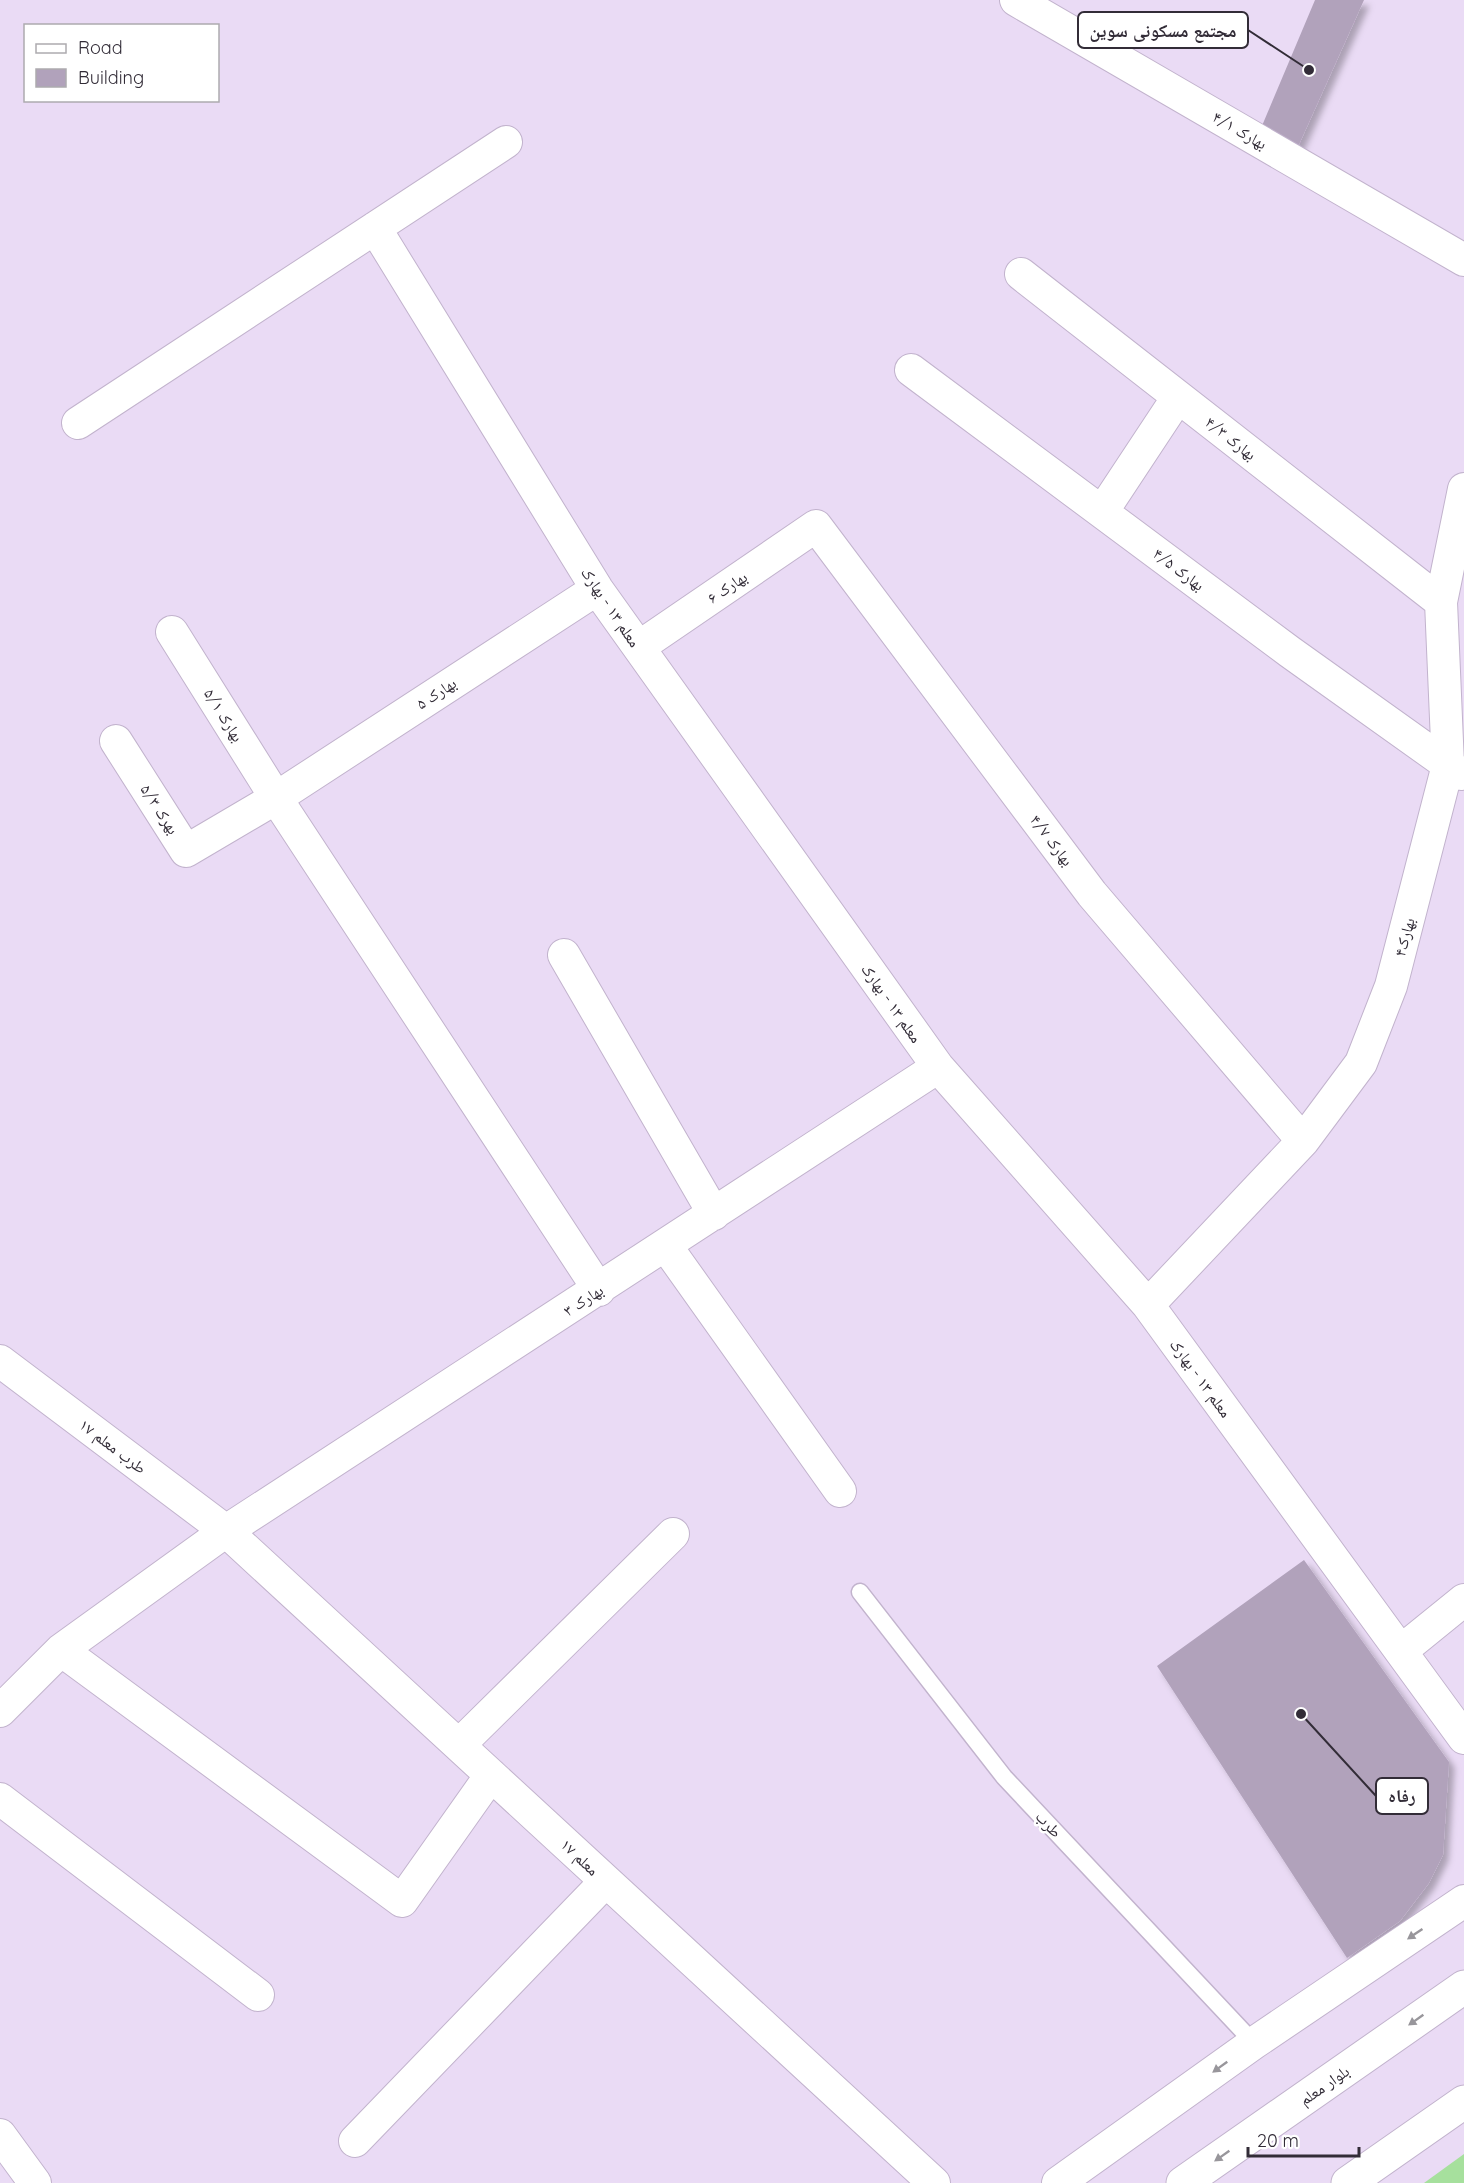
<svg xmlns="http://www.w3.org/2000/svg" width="1464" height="2183" font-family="Quicksand,'Noto Naskh Arabic',sans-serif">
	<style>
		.green { fill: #a6e09d }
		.building { fill: #b1a2bb; filter: url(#shadow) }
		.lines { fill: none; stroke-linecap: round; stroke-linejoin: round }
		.service-casing { stroke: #c2b3cd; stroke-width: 19 }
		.minor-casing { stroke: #c2b3cd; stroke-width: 34 }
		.primary-casing { stroke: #c2b3cd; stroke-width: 35 }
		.service { stroke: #fff; stroke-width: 16 }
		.minor { stroke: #fff; stroke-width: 32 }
		.primary { stroke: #fff; stroke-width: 33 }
		.oneway { fill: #98969b }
		.labels { text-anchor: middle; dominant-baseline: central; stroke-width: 5; stroke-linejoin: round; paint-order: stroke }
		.street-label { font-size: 16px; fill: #322c37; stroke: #fff }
		.leader { fill: none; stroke: #322c37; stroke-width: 2 }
		.callout-dot { fill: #322c37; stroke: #fff; stroke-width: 2 }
		.callout { fill: #fff; stroke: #322c37; stroke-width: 2 }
		.callout-label { font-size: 18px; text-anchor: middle; font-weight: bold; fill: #322c37 }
	</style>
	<defs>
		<filter id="shadow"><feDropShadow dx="5.5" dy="5.5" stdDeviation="3" flood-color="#0004"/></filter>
	</defs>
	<rect width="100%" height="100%" fill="#eadbf5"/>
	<path class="green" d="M 1464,2154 L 1464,2183 L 1424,2183 Z"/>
	<path class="building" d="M 1315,0 L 1364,0 L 1292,160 L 1256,140 Z
		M 1304,1560 L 1449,1762 L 1443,1855 L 1429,1883 L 1400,1921 L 1347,1958 L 1157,1666 Z"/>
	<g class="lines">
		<defs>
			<path id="service" d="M 860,1592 L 1004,1777 L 1254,2043"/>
			<path id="minor" d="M 1016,0 L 1464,260
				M 375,228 L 597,589 L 938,1067 L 1148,1305 L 1464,1738
				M 1021,274 L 1441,602
				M 911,370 L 1290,652 L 1461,774
				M 78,423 L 506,142
				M 1102,512 L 1178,397
				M 172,632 L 276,798 L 599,1290
				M 639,647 L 816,526 L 1092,894 L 1303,1141
				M 116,741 L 186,851 L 276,798 L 597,589
				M 564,955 L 714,1214
				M 666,1246 L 840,1491
				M 1148,1305 L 1303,1141 L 1361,1063 L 1391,986 L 1448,765 L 1441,602 L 1464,489
				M 0,1361 L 226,1531 L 934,2183
				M 61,1650 L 402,1901 L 491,1775
				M 1401,1651 L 1464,1600
				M 0,1711 L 61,1650 L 226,1531 L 938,1067
				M 459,1745 L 673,1534
				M 0,1799 L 258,1995
				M 0,2135 L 35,2183
				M 355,2141 L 606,1881
				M 1058,2183 L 1254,2043 L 1464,1901"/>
			<path id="primary" d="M 1183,2183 L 1464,1987
				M 1348,2183 L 1464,2102"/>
		</defs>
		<use href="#service" class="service-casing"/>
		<use href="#minor" class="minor-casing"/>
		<use href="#primary" class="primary-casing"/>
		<use href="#service" class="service"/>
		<use href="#minor" class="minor"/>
		<use href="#primary" class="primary"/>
	</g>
	<defs><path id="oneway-solid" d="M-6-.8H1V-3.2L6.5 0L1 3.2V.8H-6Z" transform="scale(1.5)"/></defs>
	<g class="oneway">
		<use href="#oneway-solid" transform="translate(1415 1934) rotate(146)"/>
		<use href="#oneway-solid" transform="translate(1416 2020) rotate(145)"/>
		<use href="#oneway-solid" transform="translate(1220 2067) rotate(144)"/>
		<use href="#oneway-solid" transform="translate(1222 2156) rotate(145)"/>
	</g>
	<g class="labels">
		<g class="street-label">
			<text transform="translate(1240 130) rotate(30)">بهارک ۴/۱</text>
			<text transform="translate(1231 438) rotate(38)">بهارک ۴/۳</text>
			<text transform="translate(1179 569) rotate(37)">بهارک ۴/۵</text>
			<text transform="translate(727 587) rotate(-34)">بهارک ۶</text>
			<text transform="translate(611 607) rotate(56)">معلم ۱۳ - بهارک</text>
			<text transform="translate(436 693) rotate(-33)">بهارک ۵</text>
			<text transform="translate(224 715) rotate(58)">بهارک ۵/۱</text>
			<text transform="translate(160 809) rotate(57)">بهرک ۵/۳</text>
			<text transform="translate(1052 840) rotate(53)">بهارک ۴/۷</text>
			<text transform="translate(1404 937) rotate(-75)">بهارک۴</text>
			<text transform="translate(892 1003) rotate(55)">معلم ۱۳ - بهارک</text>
			<text transform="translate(583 1300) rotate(-33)">بهارک ۳</text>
			<text transform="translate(1201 1378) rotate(54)">معلم ۱۳ - بهارک</text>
			<text transform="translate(113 1446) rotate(37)">طرب معلم ۱۷</text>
			<text transform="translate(1049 1824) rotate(47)">طرب</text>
			<text transform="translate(580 1857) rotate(43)">معلم ۱۷</text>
			<text transform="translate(1324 2085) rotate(-35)">بلوار معلم</text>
		</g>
	</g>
	<path class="leader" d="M1309 70L1248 30M1301 1714L1376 1796"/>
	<g class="callout-dot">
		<circle cx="1309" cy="70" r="6"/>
		<circle cx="1301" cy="1714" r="6"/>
	</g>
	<g class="callout">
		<rect x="1078" y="12" width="170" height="36" rx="6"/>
		<rect x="1376" y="1778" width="52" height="36" rx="6"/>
	</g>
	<g class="callout-label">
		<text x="1163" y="37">مجتمع مسکونی سوین</text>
		<text x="1402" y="1802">رفاه</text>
	</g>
	<rect x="24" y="24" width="195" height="78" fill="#ffffff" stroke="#adabaf" stroke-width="1.5"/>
	<rect x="36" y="44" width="30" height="9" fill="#ffffff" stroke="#adabaf" stroke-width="1.5"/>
	<text x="78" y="54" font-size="18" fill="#322c37">Road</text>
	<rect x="36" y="69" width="30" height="18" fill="#b1a2bb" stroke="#adabaf" stroke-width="1.5"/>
	<text x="78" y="84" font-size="18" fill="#322c37">Building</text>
	<path d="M1248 2147v9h111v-9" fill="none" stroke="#322c37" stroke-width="3"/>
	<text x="1257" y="2147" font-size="18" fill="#322c37" stroke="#ffffff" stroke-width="4.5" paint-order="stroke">20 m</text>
</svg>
